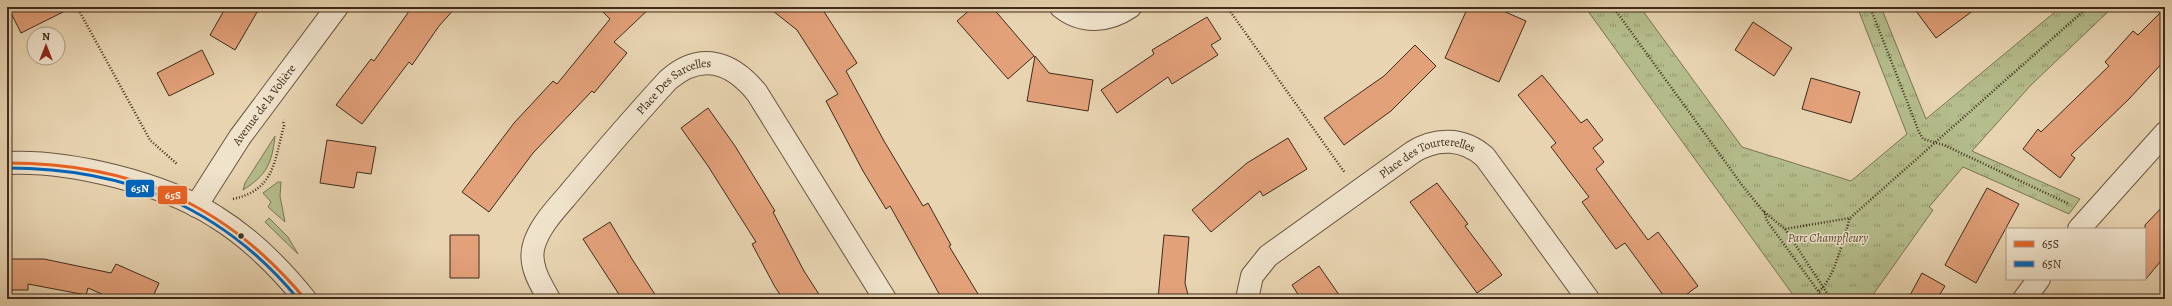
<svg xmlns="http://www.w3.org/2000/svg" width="2172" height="306" font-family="Alegreya,serif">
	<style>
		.grass { fill: #b5bd8c; stroke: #7a7454 }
		.park { fill: url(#park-tufts); stroke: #7a7454 }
		.building { fill: #e3a17a; stroke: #3f2b1c }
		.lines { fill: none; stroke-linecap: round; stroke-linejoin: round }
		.minor-casing { stroke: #695541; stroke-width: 24 }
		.tertiary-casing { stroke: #695541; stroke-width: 24 }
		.path { stroke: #3f2b1c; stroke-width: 2.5; stroke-dasharray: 1 2; stroke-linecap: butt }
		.minor { stroke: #f0e3cc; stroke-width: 22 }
		.tertiary { stroke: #f0e3cc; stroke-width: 22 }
		.bus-1-casing { stroke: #f0e3cc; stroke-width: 6 }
		.bus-2-casing { stroke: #f0e3cc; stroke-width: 6 }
		.bus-1 { stroke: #e96222; stroke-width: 3 }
		.bus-2 { stroke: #0065bd; stroke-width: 3 }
		.bus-dot { fill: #3f2b1c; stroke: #f0e3cc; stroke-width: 1.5 }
		.labels { text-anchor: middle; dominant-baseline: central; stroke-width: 3; stroke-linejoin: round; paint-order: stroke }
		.street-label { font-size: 12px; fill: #3f2b1c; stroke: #f0e3cc }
		.park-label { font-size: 12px; font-style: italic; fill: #574832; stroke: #f0e3cc }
		.line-badge { stroke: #f0e3cc; stroke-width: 1.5 }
		.badge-label { font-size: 11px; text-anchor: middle; font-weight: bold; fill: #fff }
	</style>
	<defs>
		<pattern id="park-tufts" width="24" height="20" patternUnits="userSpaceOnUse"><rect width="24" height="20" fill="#b5bd8c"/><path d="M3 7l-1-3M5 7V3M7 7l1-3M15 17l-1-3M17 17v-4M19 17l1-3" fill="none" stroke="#959a72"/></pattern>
	</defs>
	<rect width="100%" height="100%" fill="#e8d4b1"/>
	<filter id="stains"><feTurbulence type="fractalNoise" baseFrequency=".005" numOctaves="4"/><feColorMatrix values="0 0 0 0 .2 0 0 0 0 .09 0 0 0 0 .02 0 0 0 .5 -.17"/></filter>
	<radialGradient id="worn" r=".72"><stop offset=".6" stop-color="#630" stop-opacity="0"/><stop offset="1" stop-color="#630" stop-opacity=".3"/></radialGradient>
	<path class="grass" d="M 275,136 C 272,163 267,175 243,190 L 245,183 Z
		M 278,182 L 281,182 L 280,196 L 285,222 L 268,207 L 271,202 L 263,193 Z
		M 269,218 L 288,237 L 298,254 L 265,222 Z"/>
	<path class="park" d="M 1585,7 L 1640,7 L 1742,147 L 1851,181 L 1907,134 L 1858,9 L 1864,7 L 1881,7 L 1926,119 L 2061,7 L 2113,7 L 2031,85 L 1972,151 L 2080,199 L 2069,214 L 1963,167 L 1929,207 L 1933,210 L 1870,299 L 1796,299 Z"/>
	<path class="building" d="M 8,7 L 73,7 L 21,33 Z
		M 226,7 L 260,7 L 235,50 L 210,35 Z
		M 412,7 L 456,7 L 439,26 L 412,65 L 409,62 L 362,124 L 336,105 L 371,59 L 374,61 Z
		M 598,7 L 651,7 L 614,42 L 627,53 L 594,93 L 592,91 L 533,153 L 489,212 L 462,192 L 514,123 L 553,81 L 557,84 L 610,19 Z
		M 768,7 L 821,7 L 857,63 L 846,71 L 884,141 L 923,206 L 928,203 L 951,245 L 949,246 L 981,299 L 942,299 L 890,206 L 886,209 L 863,171 L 826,101 L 838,94 L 797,30 Z
		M 973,7 L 992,7 L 1034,56 L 1008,79 L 957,21 Z
		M 1468,7 L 1494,7 L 1526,21 L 1499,82 L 1445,58 Z
		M 1913,7 L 1978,7 L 1936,38 Z
		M 2165,8 L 2165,60 L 2129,99 L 2071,155 L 2075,158 L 2060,178 L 2023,149 L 2038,129 L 2041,132 L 2109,66 L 2105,62 L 2133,31 L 2138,35 Z
		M 1207,17 L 1221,39 L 1211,45 L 1218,55 L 1172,84 L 1168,77 L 1117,113 L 1101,90 L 1154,54 L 1152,50 Z
		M 1753,22 L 1792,48 L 1774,76 L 1735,50 Z
		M 1415,45 L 1436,66 L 1391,111 L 1344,145 L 1324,118 L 1384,76 Z
		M 202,50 L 214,74 L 169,96 L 157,73 Z
		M 1035,56 L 1049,73 L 1093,80 L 1088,111 L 1027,101 Z
		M 1542,75 L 1581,123 L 1587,119 L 1603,140 L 1593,148 L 1604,162 L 1596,169 L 1648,240 L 1658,232 L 1698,286 L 1680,299 L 1666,299 L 1625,243 L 1616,249 L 1582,202 L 1589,197 L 1551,147 L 1556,143 L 1518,95 Z
		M 1811,78 L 1860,92 L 1851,123 L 1802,109 Z
		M 708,108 L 735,146 L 775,211 L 773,212 L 804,271 L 822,299 L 783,299 L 775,287 L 752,244 L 756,242 L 708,166 L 681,128 Z
		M 1288,138 L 1307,169 L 1263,196 L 1260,191 L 1211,232 L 1192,210 L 1247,163 Z
		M 327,140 L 376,147 L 371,174 L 357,172 L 354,188 L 320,183 Z
		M 1437,183 L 1468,224 L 1465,226 L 1502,275 L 1477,293 L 1410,202 Z
		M 1987,188 L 2019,204 L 1976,283 L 1945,265 Z
		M 2165,204 L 2165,256 L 2145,280 L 2145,225 Z
		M 610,222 L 632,259 L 658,299 L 622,299 L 583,239 Z
		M 450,235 L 479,235 L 479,278 L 450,278 Z
		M 1164,235 L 1189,237 L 1185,283 L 1189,299 L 1158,299 Z
		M 7,259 L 44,259 L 111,273 L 116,264 L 159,283 L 152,299 L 113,299 L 88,288 L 86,295 L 28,284 L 28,290 L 7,290 Z
		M 1319,266 L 1342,299 L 1301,299 L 1292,285 Z
		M 1922,273 L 1945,286 L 1937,299 L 1908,299 Z"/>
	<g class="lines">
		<defs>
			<g id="minor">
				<path d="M 1061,7 C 1082,24 1108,22 1130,7"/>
				<path d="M 2079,229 L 2165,133"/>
				<path id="s1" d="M 549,299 C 540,283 528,264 534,245 C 540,224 559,206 572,190 C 603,153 635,116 668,80 C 701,51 732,62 757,93 L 885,299"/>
				<path id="s2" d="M 1247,299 L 1252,276 L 1268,256 L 1413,152 C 1437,137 1464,138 1485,157 L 1588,299"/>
				<path d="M 2024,299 L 2039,279"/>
			</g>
			<g id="tertiary">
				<path d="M 7,163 C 69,160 164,183 216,217 C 250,238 280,268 305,299"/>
				<path id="s3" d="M 196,206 L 240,137 L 337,7"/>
			</g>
		</defs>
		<use href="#minor" class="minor-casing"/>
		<use href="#tertiary" class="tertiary-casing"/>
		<path class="path" d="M 77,7 L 150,140 L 177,164
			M 1227,7 L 1345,173
			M 1613,7 L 1742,185 L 1763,211 L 1785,229 L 1850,218 L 2088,7
			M 1870,7 L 1919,132 L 1923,139 L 1944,145 L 2069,204
			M 233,199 C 275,190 274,161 284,126 L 283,120
			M 1764,211 L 1767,221 L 1824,299
			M 1785,229 L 1831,299
			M 1819,291 C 1834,280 1844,236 1850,218"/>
		<use href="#minor" class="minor"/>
		<use href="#tertiary" class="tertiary"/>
		<defs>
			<path id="bus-1" d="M 7,163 C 131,163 225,203 305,299"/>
			<path id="bus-2" d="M 7,168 C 126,168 222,207 298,299"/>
		</defs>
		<use href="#bus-1" class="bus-1-casing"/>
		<use href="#bus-2" class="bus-2-casing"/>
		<use href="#bus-1" class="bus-1"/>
		<use href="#bus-2" class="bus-2"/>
	</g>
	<circle class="bus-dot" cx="241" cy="236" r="3.5"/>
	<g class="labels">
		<g class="street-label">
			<text stroke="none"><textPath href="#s1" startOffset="273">Place Des Sarcelles</textPath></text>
			<text stroke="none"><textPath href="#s3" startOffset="122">Avenue de la Volière</textPath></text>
			<text stroke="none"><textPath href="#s2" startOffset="240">Place des Tourterelles</textPath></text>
		</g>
		<g class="park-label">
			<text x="1828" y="238">Parc Champfleury</text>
		</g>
	</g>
	<g class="line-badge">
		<rect x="125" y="179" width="30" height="19" rx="4" fill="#0065bd"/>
		<rect x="157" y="185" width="31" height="20" rx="4" fill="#e96222"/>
	</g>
	<g class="badge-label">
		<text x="140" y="192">65N</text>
		<text x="173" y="199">65S</text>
	</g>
	<rect width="2172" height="306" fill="none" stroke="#e8d4b1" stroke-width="24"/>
	<rect x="8" y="8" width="2156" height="290" fill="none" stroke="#3f2b1c" stroke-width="2"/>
	<rect x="12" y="12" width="2148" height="282" fill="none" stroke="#3f2b1c"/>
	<rect x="2006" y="228" width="140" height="52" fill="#f0e3cc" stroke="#a99986"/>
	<rect x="2014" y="241" width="20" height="6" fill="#e96222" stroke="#a99986"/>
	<text x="2042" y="248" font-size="12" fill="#3f2b1c">65S</text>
	<rect x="2014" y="261" width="20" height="6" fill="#0065bd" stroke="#a99986"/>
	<text x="2042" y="268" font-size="12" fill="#3f2b1c">65N</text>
	<g transform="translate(46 46)"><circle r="19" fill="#f0e3cc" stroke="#a99986"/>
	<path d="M0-3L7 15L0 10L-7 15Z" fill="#8f2418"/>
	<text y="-6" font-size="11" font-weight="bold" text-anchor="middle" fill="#3f2b1c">N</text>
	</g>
	<rect width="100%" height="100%" filter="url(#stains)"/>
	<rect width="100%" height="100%" fill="url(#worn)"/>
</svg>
